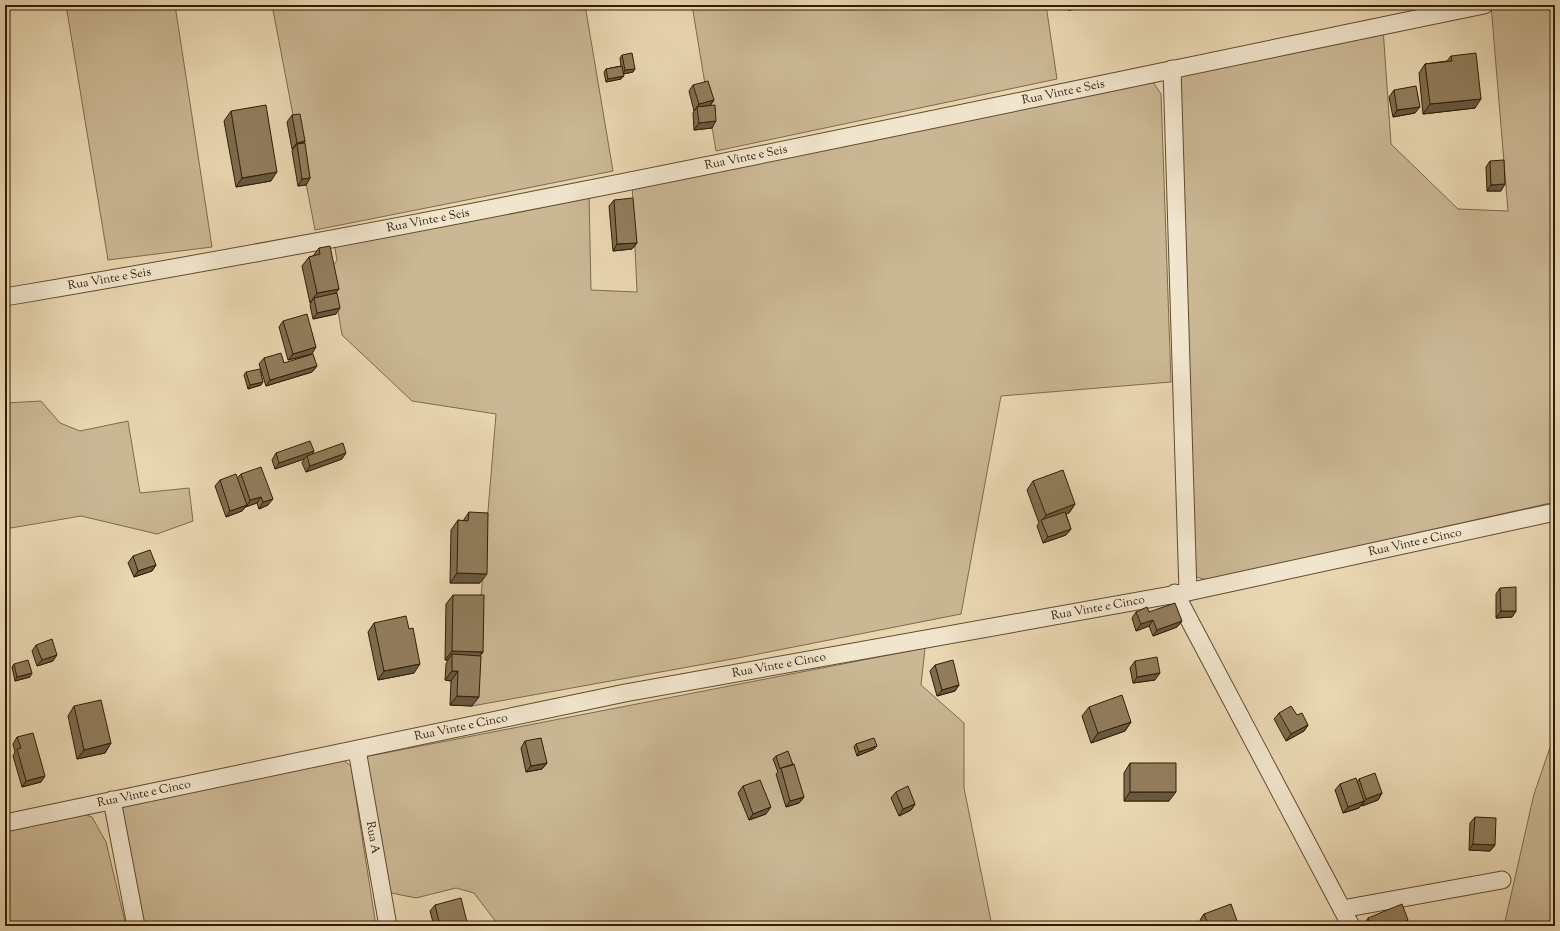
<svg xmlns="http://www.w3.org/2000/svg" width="1560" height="931" font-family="'Sorts Mill Goudy',serif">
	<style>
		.green { fill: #cab794; stroke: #7e6a4a }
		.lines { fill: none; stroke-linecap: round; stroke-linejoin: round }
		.minor-casing { stroke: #604b2c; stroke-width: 19 }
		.minor { stroke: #f1e5cd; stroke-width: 17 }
		.wall { fill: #7d6c50; stroke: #321c00 }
		.shaded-wall { fill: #665841; stroke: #321c00 }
		.building { fill: #917d5d; stroke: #321c00 }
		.labels { text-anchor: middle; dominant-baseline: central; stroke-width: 3; stroke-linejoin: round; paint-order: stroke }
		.street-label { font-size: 12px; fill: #321c00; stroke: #f1e5cd }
	</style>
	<rect width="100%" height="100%" fill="#e9d7b2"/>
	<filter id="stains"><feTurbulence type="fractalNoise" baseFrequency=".005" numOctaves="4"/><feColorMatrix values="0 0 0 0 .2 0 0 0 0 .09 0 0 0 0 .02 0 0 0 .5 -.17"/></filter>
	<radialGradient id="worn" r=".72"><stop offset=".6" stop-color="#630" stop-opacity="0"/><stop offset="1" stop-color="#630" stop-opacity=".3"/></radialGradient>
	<path class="green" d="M 66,5 L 175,5 L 212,247 L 108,260 Z
		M 272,5 L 585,5 L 613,171 L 315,230 Z
		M 692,5 L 1046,5 L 1057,79 L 716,151 Z
		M 1491,5 L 1555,5 L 1555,502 L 1207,580 L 1193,576 L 1178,70 L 1383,28 L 1391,144 L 1458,209 L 1508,211 Z
		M 1153,82 L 1161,94 L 1171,382 L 1001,396 L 961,614 L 738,658 L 472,706 L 496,414 L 412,401 L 342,335 L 331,269 L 337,260 L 334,243 L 589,192 L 591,290 L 637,292 L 632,182 Z
		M 41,401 L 60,423 L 80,431 L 128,421 L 140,493 L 189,488 L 193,521 L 157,534 L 81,516 L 5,529 L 5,403 Z
		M 925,648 L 921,685 L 964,723 L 964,788 L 992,926 L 493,926 L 496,922 L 474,893 L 456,888 L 416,898 L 386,892 L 364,757 Z
		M 1555,733 L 1555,926 L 1504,926 L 1534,794 Z
		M 342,759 L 351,766 L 376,926 L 140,926 L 118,807 Z
		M 79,812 L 92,817 L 106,842 L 126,926 L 5,926 L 5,830 Z"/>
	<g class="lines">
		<defs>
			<g id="minor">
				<path d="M 1172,69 L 1188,592"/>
				<path id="s1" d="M 5,297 C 501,214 992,106 1484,5"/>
				<path d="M 1175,593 L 1351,926"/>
				<path id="s2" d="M 357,750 L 388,926"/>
				<path d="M 112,800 L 136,926"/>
				<path id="s3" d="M 5,823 L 625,693 L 1188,592 L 1555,512"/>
				<path d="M 1342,909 L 1502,880"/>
			</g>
		</defs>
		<use href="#minor" class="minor-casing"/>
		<use href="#minor" class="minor"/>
	</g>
	<path class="wall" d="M 1068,5 L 1106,5 L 1104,7 L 1068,10 Z
		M 622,55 L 633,72 L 623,74 L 621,79 L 606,82 L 604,72 L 606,69 L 621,66 L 620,58 Z
		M 1451,56 L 1475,108 L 1423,114 L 1419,73 L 1425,64 L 1447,61 Z
		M 693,85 L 714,100 L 710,106 L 712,128 L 694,130 L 693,113 L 694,111 L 689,91 Z
		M 1394,90 L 1415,113 L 1393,117 L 1389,97 Z
		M 231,111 L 271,181 L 236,187 L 224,121 Z
		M 292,115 L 305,141 L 304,143 L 310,178 L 306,185 L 298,186 L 292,151 L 293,149 L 292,149 L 287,122 Z
		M 1490,161 L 1501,191 L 1487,191 L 1486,167 Z
		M 614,200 L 637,243 L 632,249 L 613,251 L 609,206 Z
		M 319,248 L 336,293 L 336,314 L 313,319 L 310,305 L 311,303 L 310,303 L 302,266 L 309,257 L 313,256 Z
		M 283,321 L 312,354 L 288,360 L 279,327 Z
		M 264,358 L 284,363 L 317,366 L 312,372 L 266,386 L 259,364 Z
		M 246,372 L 261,385 L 248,389 L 244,375 Z
		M 314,451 L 312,454 L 342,459 L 306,472 L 302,463 L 304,459 L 275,469 L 272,460 L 276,453 Z
		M 241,474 L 268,505 L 259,509 L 257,503 L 246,506 L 242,511 L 226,517 L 215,486 L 220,480 L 237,478 Z
		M 1033,481 L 1075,504 L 1069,513 L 1066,514 L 1071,529 L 1066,535 L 1043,543 L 1037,526 L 1039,523 L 1027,490 Z
		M 469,512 L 480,583 L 450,583 L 451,530 L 458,520 L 463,521 Z
		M 133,556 L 156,565 L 152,571 L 134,577 L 128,563 Z
		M 1500,588 L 1516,611 L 1512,617 L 1496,618 L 1496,594 Z
		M 453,595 L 483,652 L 480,656 L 472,706 L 450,705 L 451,681 L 445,680 L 446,664 L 448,660 L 445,660 L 446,604 Z
		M 1136,612 L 1149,612 L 1182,621 L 1177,627 L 1153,636 L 1149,626 L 1136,631 L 1132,618 Z
		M 374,623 L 409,629 L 414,673 L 378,680 L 368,632 Z
		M 36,645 L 53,661 L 37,666 L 32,651 Z
		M 1135,661 L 1155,680 L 1133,683 L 1130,668 Z
		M 14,664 L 30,677 L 15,681 L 12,667 Z
		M 935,665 L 959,685 L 955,691 L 937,696 L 930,671 Z
		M 74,706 L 111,743 L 105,753 L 77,759 L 68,716 Z
		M 1089,707 L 1131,722 L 1125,731 L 1091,743 L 1082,716 Z
		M 1279,713 L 1308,725 L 1304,731 L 1286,741 L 1274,719 Z
		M 17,737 L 41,782 L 22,787 L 13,756 L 15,752 L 13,744 Z
		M 525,741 L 547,763 L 542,769 L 526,772 L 521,748 Z
		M 856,744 L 877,746 L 874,749 L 857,756 L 854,747 Z
		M 776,756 L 804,797 L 799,803 L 786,807 L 776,774 L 778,772 L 773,759 Z
		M 1130,763 L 1169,801 L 1124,801 L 1124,773 Z
		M 1359,779 L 1382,793 L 1378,800 L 1362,806 L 1361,805 L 1359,808 L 1343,813 L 1335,790 L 1340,784 L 1357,782 Z
		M 743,786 L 766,814 L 749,820 L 738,793 Z
		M 896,792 L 915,804 L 911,810 L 899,816 L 891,798 Z
		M 1475,817 L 1495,845 L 1490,851 L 1469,850 L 1470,823 Z
		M 435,905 L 464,926 L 434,926 L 430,911 Z
		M 1204,914 L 1237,921 L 1234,926 L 1202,926 L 1200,920 Z
		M 1368,918 L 1404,926 L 1364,926 L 1364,925 Z"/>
	<path class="shaded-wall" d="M 1072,5 L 1106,5 L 1104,7 L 1068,10 Z
		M 635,69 L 633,72 L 623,74 L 625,70 Z
		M 624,76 L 621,79 L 606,82 L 608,79 Z
		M 1481,99 L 1475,108 L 1423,114 L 1430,104 Z
		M 714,100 L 709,106 L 697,107 L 694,111 L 699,104 Z
		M 1420,107 L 1415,113 L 1393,117 L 1397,110 Z
		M 716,121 L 712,128 L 694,130 L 699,123 Z
		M 305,141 L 300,148 L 297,144 L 293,149 L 292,149 L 297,143 Z
		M 277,172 L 271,181 L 236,187 L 242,178 Z
		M 310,178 L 306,185 L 298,186 L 302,179 Z
		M 1505,184 L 1501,191 L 1487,191 L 1491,185 Z
		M 637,243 L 632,249 L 613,251 L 617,244 Z
		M 339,289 L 332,298 L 314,298 L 310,303 L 317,293 Z
		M 340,308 L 336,314 L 313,319 L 317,313 Z
		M 316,347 L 312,354 L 288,360 L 293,354 Z
		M 317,366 L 312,372 L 266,386 L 270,380 Z
		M 263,382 L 261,385 L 248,389 L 250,385 Z
		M 314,451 L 310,458 L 307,456 L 304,459 L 275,469 L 279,463 Z
		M 346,453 L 342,459 L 306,472 L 310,466 Z
		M 261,497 L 257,503 L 246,507 L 250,500 Z
		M 273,499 L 268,505 L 259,509 L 263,502 Z
		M 1075,504 L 1069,513 L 1042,523 L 1042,521 L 1046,515 Z
		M 247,505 L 242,511 L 226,517 L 230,511 Z
		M 1071,529 L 1066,535 L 1043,543 L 1048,537 Z
		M 156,565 L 152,571 L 134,577 L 138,571 Z
		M 457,573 L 487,574 L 480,583 L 450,583 Z
		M 1501,611 L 1516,611 L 1512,617 L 1496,618 Z
		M 1153,620 L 1149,626 L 1136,631 L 1141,624 Z
		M 1182,621 L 1177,627 L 1153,636 L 1157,630 Z
		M 452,651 L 483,652 L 476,661 L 452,654 L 448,660 L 445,660 Z
		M 57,655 L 53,661 L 37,666 L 42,660 Z
		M 420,664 L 414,673 L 378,680 L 384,671 Z
		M 452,671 L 458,671 L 451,681 L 445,680 Z
		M 32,673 L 30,677 L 15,681 L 17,677 Z
		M 1160,673 L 1155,680 L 1133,683 L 1137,677 Z
		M 959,685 L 955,691 L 937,696 L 942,690 Z
		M 457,696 L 479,697 L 472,706 L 450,705 Z
		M 1131,722 L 1125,731 L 1091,743 L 1098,733 Z
		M 1308,725 L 1304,731 L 1286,741 L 1291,734 Z
		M 111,743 L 105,753 L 77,759 L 84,750 Z
		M 877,746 L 874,749 L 857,756 L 859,752 Z
		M 547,763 L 542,769 L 526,772 L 531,766 Z
		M 45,776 L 41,782 L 22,787 L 26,781 Z
		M 1130,792 L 1176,792 L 1169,801 L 1124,801 Z
		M 1382,793 L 1378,800 L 1362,806 L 1366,799 Z
		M 804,797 L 799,803 L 786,807 L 790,801 Z
		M 1364,801 L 1359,808 L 1343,813 L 1348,807 Z
		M 915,804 L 911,810 L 899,816 L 903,809 Z
		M 771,807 L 766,814 L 749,820 L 753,814 Z
		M 1473,844 L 1495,845 L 1490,851 L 1469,850 Z
		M 1408,920 L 1404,926 L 1397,926 L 1398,924 Z
		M 1237,921 L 1234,926 L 1224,926 Z
		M 467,922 L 464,926 L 450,926 Z"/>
	<path class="building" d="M 632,53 L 635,69 L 625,70 L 622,55 Z
		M 1476,53 L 1481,99 L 1430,104 L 1425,64 L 1452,61 L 1451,56 Z
		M 622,66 L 624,76 L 608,79 L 606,69 Z
		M 708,81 L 714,100 L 699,104 L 693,85 Z
		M 1416,86 L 1420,107 L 1397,110 L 1394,90 Z
		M 266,105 L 277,172 L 242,178 L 231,111 Z
		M 715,105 L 716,121 L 699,123 L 697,107 Z
		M 300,114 L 305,141 L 297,143 L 292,115 Z
		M 305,143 L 310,178 L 302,179 L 297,144 Z
		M 1504,160 L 1505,184 L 1491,185 L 1490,161 Z
		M 633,198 L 637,243 L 617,244 L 614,200 Z
		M 330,246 L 339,289 L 317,293 L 309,257 L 320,254 L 319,248 Z
		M 337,293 L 340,308 L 317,313 L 314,298 Z
		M 307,314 L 316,347 L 293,354 L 283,321 Z
		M 281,353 L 284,363 L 313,354 L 317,366 L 270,380 L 264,358 Z
		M 260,369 L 263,382 L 250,385 L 246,372 Z
		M 310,441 L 314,451 L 279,463 L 276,453 Z
		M 343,443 L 346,453 L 310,466 L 307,456 Z
		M 261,467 L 273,499 L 263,502 L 261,497 L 250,500 L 241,474 Z
		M 1063,470 L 1075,504 L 1046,515 L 1033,481 Z
		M 236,474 L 247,505 L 230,511 L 220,480 Z
		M 469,512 L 488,513 L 487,574 L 457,573 L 458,520 L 468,521 Z
		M 1065,512 L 1071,529 L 1048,537 L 1041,520 Z
		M 150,550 L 156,565 L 138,571 L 133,556 Z
		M 1516,587 L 1516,611 L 1501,611 L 1500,588 Z
		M 453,595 L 484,595 L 483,652 L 452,651 Z
		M 1175,603 L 1182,621 L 1157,630 L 1153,620 L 1141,624 L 1136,612 L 1147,607 L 1149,612 Z
		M 406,616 L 409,629 L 413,628 L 420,664 L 384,671 L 374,623 Z
		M 52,639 L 57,655 L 42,660 L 36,645 Z
		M 452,654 L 481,656 L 479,697 L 457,696 L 458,671 L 452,671 Z
		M 1157,657 L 1160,673 L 1137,677 L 1135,661 Z
		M 28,660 L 32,673 L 17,677 L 14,664 Z
		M 953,660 L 959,685 L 942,690 L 935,665 Z
		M 1122,695 L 1131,722 L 1098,733 L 1089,707 Z
		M 101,700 L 111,743 L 84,750 L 74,706 Z
		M 1291,706 L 1297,715 L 1302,713 L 1308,725 L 1291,734 L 1279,713 Z
		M 33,733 L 45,776 L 26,781 L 17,749 L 21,748 L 17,737 Z
		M 541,738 L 547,763 L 531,766 L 525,741 Z
		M 874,738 L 877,746 L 859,752 L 856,744 Z
		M 788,751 L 793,765 L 781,768 L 780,769 L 776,756 Z
		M 1130,763 L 1176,763 L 1176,792 L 1130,792 Z
		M 794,764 L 804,797 L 790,801 L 781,768 Z
		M 1375,773 L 1382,793 L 1366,799 L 1359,779 Z
		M 1356,778 L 1364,801 L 1348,807 L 1340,784 Z
		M 760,780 L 771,807 L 753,814 L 743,786 Z
		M 908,786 L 915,804 L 903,809 L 896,792 Z
		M 1475,817 L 1496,818 L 1495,845 L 1473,844 Z
		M 461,898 L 467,922 L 450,926 L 440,926 L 435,905 Z
		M 1231,904 L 1237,921 L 1224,926 L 1209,926 L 1204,914 Z
		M 1402,904 L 1408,920 L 1398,924 L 1399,926 L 1371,926 L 1368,918 Z"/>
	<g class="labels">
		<g class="street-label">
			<text stroke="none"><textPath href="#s1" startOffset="1078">Rua Vinte e Seis</textPath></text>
			<text stroke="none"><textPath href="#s1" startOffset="754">Rua Vinte e Seis</textPath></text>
			<text stroke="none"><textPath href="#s1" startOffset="430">Rua Vinte e Seis</textPath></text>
			<text stroke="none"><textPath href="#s1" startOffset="106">Rua Vinte e Seis</textPath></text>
			<text stroke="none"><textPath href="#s3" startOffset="1438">Rua Vinte e Cinco</textPath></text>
			<text stroke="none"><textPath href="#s3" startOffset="1114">Rua Vinte e Cinco</textPath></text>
			<text stroke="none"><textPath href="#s3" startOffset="790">Rua Vinte e Cinco</textPath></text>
			<text stroke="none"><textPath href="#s3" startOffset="466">Rua Vinte e Cinco</textPath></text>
			<text stroke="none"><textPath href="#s3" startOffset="142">Rua Vinte e Cinco</textPath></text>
			<text stroke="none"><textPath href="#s2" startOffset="89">Rua A</textPath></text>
		</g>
	</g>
	<rect width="1560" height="931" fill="none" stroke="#e9d7b2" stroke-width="20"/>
	<rect x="6" y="6" width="1548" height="919" fill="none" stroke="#321c00" stroke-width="2"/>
	<rect x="10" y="10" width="1540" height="911" fill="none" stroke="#321c00"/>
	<rect width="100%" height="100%" filter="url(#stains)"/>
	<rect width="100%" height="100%" fill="url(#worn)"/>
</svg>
